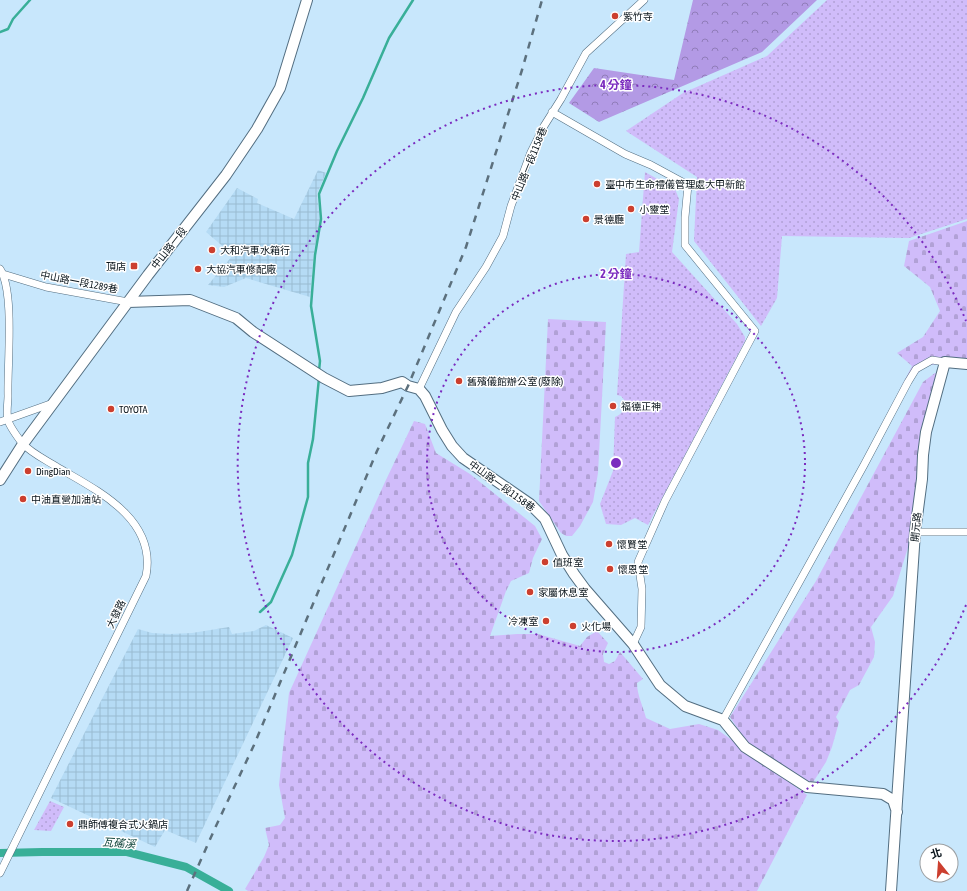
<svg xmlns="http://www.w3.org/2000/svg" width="967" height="891" font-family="'Asap Condensed','Noto Sans TC',sans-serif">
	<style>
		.industrial { fill: url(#industrial-grid) }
		.grass { fill: url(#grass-dots) }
		.forest { fill: url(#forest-crowns) }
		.cemetery { fill: url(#cemetery-stones) }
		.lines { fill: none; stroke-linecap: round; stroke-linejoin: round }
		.stream { stroke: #39af98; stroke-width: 2.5 }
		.canal { stroke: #39af98; stroke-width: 8 }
		.street-casing { stroke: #536e81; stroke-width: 8 }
		.secondary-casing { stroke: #536e81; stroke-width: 12 }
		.street { stroke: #fff; stroke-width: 7 }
		.secondary { stroke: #fff; stroke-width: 10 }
		.rail { stroke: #5c707d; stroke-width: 2.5; stroke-dasharray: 7 7; stroke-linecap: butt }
		.ring { fill: none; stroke: #7b2cbf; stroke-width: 2; stroke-dasharray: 2 4 }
		.poi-dot { fill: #cc3f2f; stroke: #fff; stroke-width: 1.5 }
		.labels { text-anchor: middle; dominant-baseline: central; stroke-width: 3; stroke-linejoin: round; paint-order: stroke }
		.poi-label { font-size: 10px; fill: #071219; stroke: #fff; text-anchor: start }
		.street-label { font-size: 10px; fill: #071219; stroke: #fff }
		.water-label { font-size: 11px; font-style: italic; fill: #073d33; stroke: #fff }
		.centre { fill: #7b2cbf; stroke: #fff; stroke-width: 2 }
		.ring-label { font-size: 12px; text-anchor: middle; font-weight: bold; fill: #7b2cbf; stroke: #fff; stroke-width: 3; stroke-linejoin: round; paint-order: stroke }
	</style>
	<defs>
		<pattern id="industrial-grid" width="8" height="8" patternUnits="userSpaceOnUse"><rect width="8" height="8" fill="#b5dbf5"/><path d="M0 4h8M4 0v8" fill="none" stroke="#9abbd1"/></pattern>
		<pattern id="grass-dots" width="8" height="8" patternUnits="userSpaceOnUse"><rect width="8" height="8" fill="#d0bcfa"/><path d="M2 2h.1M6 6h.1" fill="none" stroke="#b1a1d6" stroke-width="1.8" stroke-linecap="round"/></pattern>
		<pattern id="forest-crowns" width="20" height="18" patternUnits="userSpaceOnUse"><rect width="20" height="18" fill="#b39ae5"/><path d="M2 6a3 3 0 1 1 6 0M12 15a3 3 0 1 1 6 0" fill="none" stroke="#907cb9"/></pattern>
		<pattern id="cemetery-stones" width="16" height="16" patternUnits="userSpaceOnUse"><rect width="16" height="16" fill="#d0bcfa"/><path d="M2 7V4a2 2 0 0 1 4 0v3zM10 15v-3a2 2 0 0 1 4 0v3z" fill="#b1a1d6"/></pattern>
	</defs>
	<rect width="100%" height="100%" fill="#c8e7fc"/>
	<path class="industrial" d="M 318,170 L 326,173 L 317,194 L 320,219 L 314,252 L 310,297 L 246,278 L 224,287 L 208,285 L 233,255 L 206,232 L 237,188 L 258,199 L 257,203 L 294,219 Z
		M 266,625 L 293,638 L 196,843 L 165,830 L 155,847 L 51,798 L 138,629 L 152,633 L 170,634 L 192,633 L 229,627 L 232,634 L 254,631 Z"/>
	<path class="grass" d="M 827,0 L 967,0 L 967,219 L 909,238 L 782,236 L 777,298 L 761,326 L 694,241 L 697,177 L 626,131 L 683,93 L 767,56 Z
		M 645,172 L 675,189 L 679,199 L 672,252 L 737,324 L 745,337 L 745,341 L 648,525 L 635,518 L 621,525 L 606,524 L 600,504 L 613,471 L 615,417 C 623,414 625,408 625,401 L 621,396 L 617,395 L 626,254 L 639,252 Z
		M 50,801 L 64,807 L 51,831 L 34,830 Z"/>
	<path class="forest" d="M 693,0 L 817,0 L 762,52 L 599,122 L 569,103 L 594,68 L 674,80 Z"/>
	<path class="cemetery" d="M 967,221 L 967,368 C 955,366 939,362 927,366 C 914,370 884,423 875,438 L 912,366 L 897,353 L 923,337 L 940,311 L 930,287 L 904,266 L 909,241 Z
		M 548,319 L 606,322 L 598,473 L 593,502 L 580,526 L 572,536 L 566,536 L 561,533 L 539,501 Z
		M 935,373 L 942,375 L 921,490 L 909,544 L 893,596 L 871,627 L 875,642 L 874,657 L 859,685 L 850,690 L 836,717 L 839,722 L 832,747 L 826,762 L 810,787 L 750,747 L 730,717 L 816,581 L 923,382 Z
		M 414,421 L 425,424 L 436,453 L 470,474 L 535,526 L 542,539 L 533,558 L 529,573 L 511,581 L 506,591 L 490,636 L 517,634 L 538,634 L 580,646 L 587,637 L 597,631 L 608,643 L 603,654 L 604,662 L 609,664 L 615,661 L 620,652 L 643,679 L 637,683 C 637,695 643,706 646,718 L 670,729 L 699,724 L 718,730 L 807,795 L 757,891 L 248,891 L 245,889 L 264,857 L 269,845 L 265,828 L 280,825 L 285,818 L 279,785 L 289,693 L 385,482 Z"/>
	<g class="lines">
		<path class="stream" d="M 0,32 L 8,29 L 13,19 L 30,0
			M 319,371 L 320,361 L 311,306 L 315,255 L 321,219 L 319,194 L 337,151 L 363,98 L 389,38 L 413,0
			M 260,612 L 271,602 L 292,555 L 308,497 L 308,463 L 313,439 L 319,378"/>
		<path class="canal" d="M 0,853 L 42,852 L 127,852 L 186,867 L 229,891"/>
		<defs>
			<path id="street" d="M 552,112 L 625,154 L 651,165 L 688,185 L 685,217 L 685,245 L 755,331 L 665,501 L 638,562 L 642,589 L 641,627 L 633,644
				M 0,269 C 15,291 7,367 8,396 C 8,403 6,413 8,420 C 9,425 19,439 22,443 C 31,453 46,460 57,467 C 98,491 157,519 146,576 L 0,873
				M 3,274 L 46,287 L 128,302
				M 419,389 L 456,312 L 486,267 L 503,236 L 511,206 L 531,152 L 544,126 L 561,99 L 586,53 L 644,0
				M 0,422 L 53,403
				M 915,532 L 967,532
				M 723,720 L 864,465 L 908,382 L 916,369 L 932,360 L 945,362"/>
			<path id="secondary" d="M 128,302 L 190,300 L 236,318 L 253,332 L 324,378 L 349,391 L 382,388 L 402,382 L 408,386 L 419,389 L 425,396 L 442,430 L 452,446 L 463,458 L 530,504 L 545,519 L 562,555 L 574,574 L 585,589 L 633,644 L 660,685 L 685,706 L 723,720 L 745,747 L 807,787 L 883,794 L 893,800 L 897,812
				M 0,480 L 23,444 L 148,275 L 226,175 L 257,129 L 280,88 L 307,0
				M 891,891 L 915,532 L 922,479 L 923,455 L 926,432 L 945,362 L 967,364"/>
		</defs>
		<use href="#street" class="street-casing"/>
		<use href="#secondary" class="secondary-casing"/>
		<use href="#street" class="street"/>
		<use href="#secondary" class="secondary"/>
		<path class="rail" d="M 187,891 L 216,826 L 254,745 L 377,451 L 408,386 L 466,247 L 522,70 L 542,0"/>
	</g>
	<g class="ring">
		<circle cx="616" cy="463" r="189"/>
		<path d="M966 605A378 378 0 1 1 966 321"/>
	</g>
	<g class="poi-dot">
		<circle cx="615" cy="16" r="4"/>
		<circle cx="597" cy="184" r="4"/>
		<circle cx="631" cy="209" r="4"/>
		<circle cx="586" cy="219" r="4"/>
		<circle cx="212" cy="250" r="4"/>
		<rect x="130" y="262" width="8" height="8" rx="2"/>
		<circle cx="198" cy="269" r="4"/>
		<circle cx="459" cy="381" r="4"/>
		<circle cx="613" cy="406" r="4"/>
		<circle cx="111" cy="409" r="4"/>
		<circle cx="28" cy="471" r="4"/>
		<circle cx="23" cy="499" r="4"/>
		<circle cx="609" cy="544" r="4"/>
		<circle cx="545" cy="562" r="4"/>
		<circle cx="610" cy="569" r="4"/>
		<circle cx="530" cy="592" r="4"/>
		<circle cx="546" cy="621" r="4"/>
		<circle cx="573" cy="626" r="4"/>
		<circle cx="70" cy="824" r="4"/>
	</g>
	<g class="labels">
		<g class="poi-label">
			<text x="623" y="16">紫竹寺</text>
			<text x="605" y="184">臺中市生命禮儀管理處大甲新館</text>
			<text x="639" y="209">小靈堂</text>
			<text x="594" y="219">景德廳</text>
			<text x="220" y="250">大和汽車水箱行</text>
			<text x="126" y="266" text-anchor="end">頂店</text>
			<text x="206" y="269">大協汽車修配廠</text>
			<text x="467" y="381">舊殯儀館辦公室 (廢除)</text>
			<text x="621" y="406">福德正神</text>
			<text x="119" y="409">TOYOTA</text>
			<text x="36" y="471">DingDian</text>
			<text x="31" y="499">中油直營加油站</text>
			<text x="617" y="544">懷賢堂</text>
			<text x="553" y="562">值班室</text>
			<text x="618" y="569">懷恩堂</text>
			<text x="538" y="592">家屬休息室</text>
			<text x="538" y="621" text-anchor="end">冷凍室</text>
			<text x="581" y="626">火化場</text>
			<text x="78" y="824">鼎師傅複合式火鍋店</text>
		</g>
		<g class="street-label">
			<text transform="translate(529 164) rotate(-68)">中山路一段1158巷</text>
			<text transform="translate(169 248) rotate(-52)">中山路一段</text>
			<text transform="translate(79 282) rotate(11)">中山路一段1289巷</text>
			<text transform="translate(502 486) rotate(36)">中山路一段1158巷</text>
			<text transform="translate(916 527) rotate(-84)">開元路</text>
			<text transform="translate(116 614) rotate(-64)">大發路</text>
		</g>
		<g class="water-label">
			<text transform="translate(119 843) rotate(4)">瓦磘溪</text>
		</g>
	</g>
	<circle cx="616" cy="463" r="6" class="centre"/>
	<g class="ring-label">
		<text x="616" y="89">4 分鐘</text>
		<text x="616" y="278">2 分鐘</text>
	</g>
	<g transform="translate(939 863) rotate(343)"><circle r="19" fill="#ffffff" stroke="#9ca0a3"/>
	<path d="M0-3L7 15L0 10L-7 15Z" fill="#cc3f2f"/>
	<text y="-6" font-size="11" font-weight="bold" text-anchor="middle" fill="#071219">北</text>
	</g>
</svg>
